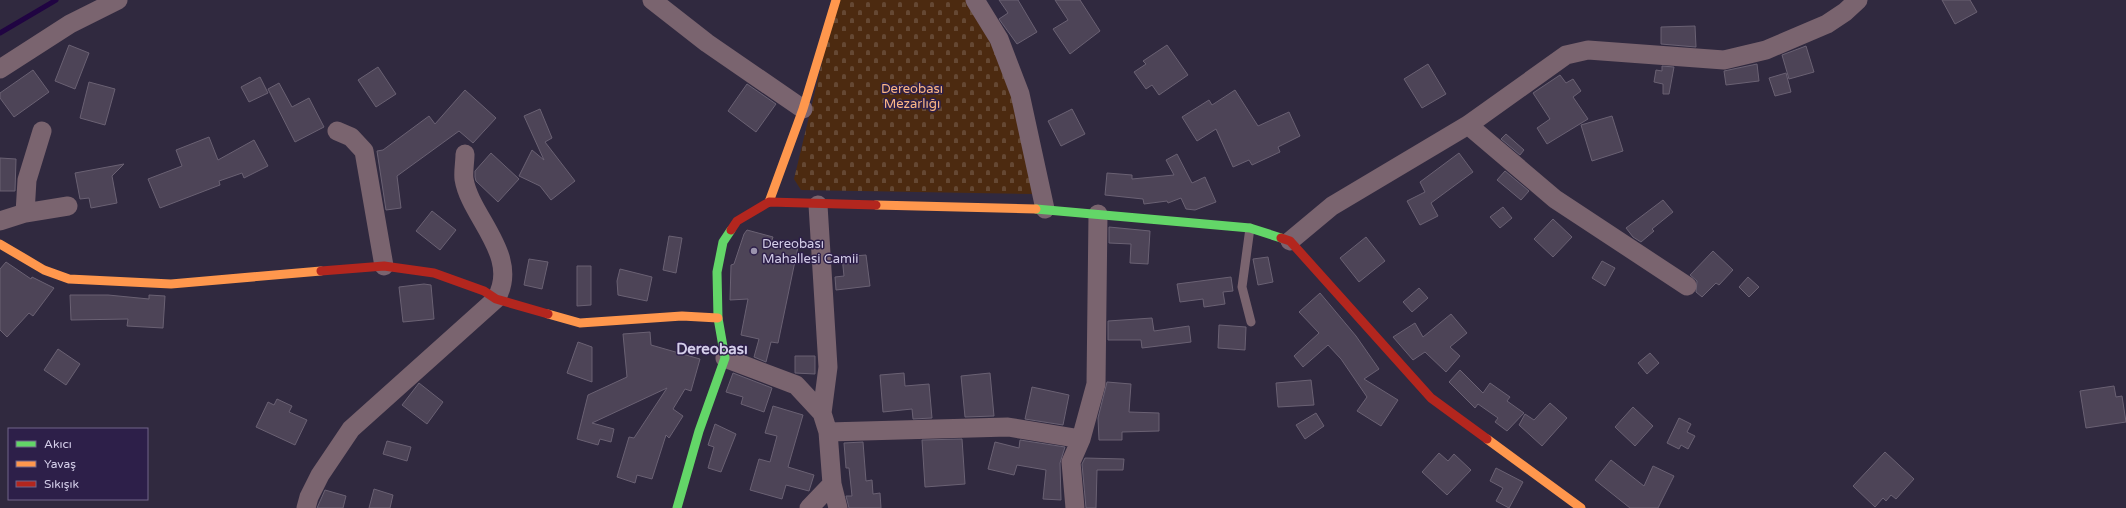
<svg xmlns="http://www.w3.org/2000/svg" width="2126" height="508" font-family="'Varela Round',sans-serif">
	<style>
		.cemetery { fill: url(#cemetery-stones) }
		.lines { fill: none; stroke-linecap: round; stroke-linejoin: round }
		.stream { stroke: #200442; stroke-width: 5 }
		.building { fill: #4d4457; stroke: #6a6173 }
		.lane { stroke: #7a646f; stroke-width: 9 }
		.street { stroke: #7a646f; stroke-width: 19 }
		.fast { stroke: #63d668; stroke-width: 9 }
		.slow { stroke: #ff974d; stroke-width: 9 }
		.jam { stroke: #b3261e; stroke-width: 9 }
		.poi-dot { fill: #9b94ae; stroke: #2d1f49; stroke-width: 1.5 }
		.labels { text-anchor: middle; dominant-baseline: central; stroke-width: 3; stroke-linejoin: round; paint-order: stroke }
		.park-label { font-size: 13px; fill: #fcb785; stroke: #2d1f49 }
		.poi-label { font-size: 13px; fill: #d4cee9; stroke: #2d1f49; text-anchor: start }
		.quarter-label { font-size: 15px; font-weight: bold; fill: #d4cee9; stroke: #2d1f49 }
	</style>
	<defs>
		<pattern id="cemetery-stones" width="16" height="16" patternUnits="userSpaceOnUse"><rect width="16" height="16" fill="#4c2a10"/><path d="M2 7V4a2 2 0 0 1 4 0v3zM10 15v-3a2 2 0 0 1 4 0v3z" fill="#654833"/></pattern>
	</defs>
	<rect width="100%" height="100%" fill="#30293f"/>
	<path class="cemetery" d="M 837,0 L 968,0 L 1001,63 L 1019,113 L 1034,194 L 801,190 L 794,179 Z"/>
	<g class="lines">
		<path class="stream" d="M 0,33 L 56,0"/>
	</g>
	<path class="building" d="M 999,0 L 1018,0 L 1037,32 L 1017,44 L 999,19 L 1008,13 Z
		M 1055,0 L 1080,0 L 1100,31 L 1070,54 L 1053,29 L 1068,20 Z
		M 1942,0 L 1970,0 L 1977,12 L 1955,24 Z
		M 1695,26 L 1696,47 L 1661,44 L 1661,27 Z
		M 69,45 L 89,53 L 75,89 L 55,81 Z
		M 1167,45 L 1188,75 L 1159,95 L 1152,85 L 1146,89 L 1134,72 L 1146,64 L 1143,61 Z
		M 1806,46 L 1814,72 L 1789,79 L 1782,55 Z
		M 1428,64 L 1446,94 L 1422,108 L 1404,79 Z
		M 1757,64 L 1759,81 L 1726,85 L 1724,71 Z
		M 1662,66 L 1674,67 L 1669,94 L 1663,94 L 1663,84 L 1654,82 L 1656,70 L 1662,71 Z
		M 378,67 L 396,94 L 376,107 L 358,80 Z
		M 33,70 L 49,92 L 14,117 L 0,98 L 0,93 Z
		M 1786,73 L 1791,92 L 1775,96 L 1769,78 Z
		M 1560,75 L 1566,83 L 1573,79 L 1581,91 L 1573,97 L 1588,119 L 1547,144 L 1537,128 L 1550,119 L 1533,93 Z
		M 260,77 L 268,93 L 249,102 L 241,87 Z
		M 89,82 L 115,89 L 105,125 L 80,118 Z
		M 279,83 L 292,107 L 309,98 L 324,127 L 295,142 L 268,89 Z
		M 747,84 L 776,104 L 756,132 L 728,111 Z
		M 465,90 L 496,118 L 473,143 L 459,131 L 397,176 L 401,208 L 386,210 L 377,151 L 383,150 L 429,116 L 435,124 Z
		M 1235,90 L 1258,126 L 1289,112 L 1300,136 L 1278,147 L 1280,152 L 1252,165 L 1249,160 L 1233,167 L 1216,129 L 1197,141 L 1182,117 L 1209,100 L 1212,105 Z
		M 540,109 L 552,138 L 545,142 L 575,181 L 551,200 L 540,186 L 519,176 L 532,150 L 544,160 L 524,116 Z
		M 1072,109 L 1085,134 L 1061,146 L 1048,121 Z
		M 1612,116 L 1623,151 L 1592,161 L 1581,125 Z
		M 1506,134 L 1524,150 L 1520,155 L 1501,139 Z
		M 209,137 L 218,160 L 254,140 L 268,166 L 244,178 L 242,173 L 219,181 L 220,185 L 160,208 L 148,179 L 182,166 L 176,150 Z
		M 491,153 L 519,179 L 498,202 L 476,181 L 475,177 L 475,171 Z
		M 1459,153 L 1473,172 L 1431,203 L 1438,216 L 1420,225 L 1407,201 L 1425,192 L 1420,182 Z
		M 1177,154 L 1192,183 L 1205,177 L 1216,202 L 1195,210 L 1186,209 L 1181,198 L 1168,203 L 1167,201 L 1144,204 L 1143,199 L 1105,195 L 1107,173 L 1132,175 L 1132,179 L 1174,175 L 1166,160 Z
		M 0,158 L 16,159 L 15,191 L 0,191 Z
		M 124,164 L 112,176 L 117,203 L 91,208 L 89,198 L 80,199 L 75,173 Z
		M 1505,171 L 1529,191 L 1521,200 L 1497,180 Z
		M 1663,200 L 1673,212 L 1652,229 L 1654,231 L 1641,242 L 1633,237 L 1626,228 Z
		M 1503,207 L 1512,218 L 1500,228 L 1490,217 Z
		M 432,211 L 456,230 L 440,250 L 416,231 Z
		M 1553,219 L 1572,237 L 1553,257 L 1534,239 Z
		M 1109,227 L 1150,231 L 1148,264 L 1130,263 L 1131,244 L 1109,243 Z
		M 747,230 L 773,237 L 771,243 L 799,242 L 778,343 L 771,342 L 766,362 L 754,357 L 759,339 L 741,335 L 748,299 L 730,300 L 731,265 L 734,264 L 744,234 Z
		M 669,236 L 682,238 L 676,273 L 663,270 Z
		M 1366,237 L 1385,261 L 1359,282 L 1340,258 Z
		M 1713,251 L 1733,270 L 1719,285 L 1716,283 L 1702,297 L 1696,292 L 1697,281 L 1690,275 Z
		M 866,255 L 870,286 L 836,290 L 835,277 L 844,276 L 842,257 Z
		M 1268,257 L 1273,282 L 1258,285 L 1253,259 Z
		M 529,259 L 548,262 L 542,289 L 524,285 Z
		M 1602,261 L 1615,268 L 1605,286 L 1592,278 Z
		M 6,262 L 31,279 L 32,277 L 54,288 L 33,316 L 29,313 L 7,337 L 0,330 L 0,269 Z
		M 577,266 L 591,266 L 591,305 L 577,306 Z
		M 620,269 L 652,277 L 647,301 L 618,295 L 617,281 Z
		M 1231,277 L 1233,291 L 1223,292 L 1225,304 L 1204,307 L 1203,299 L 1180,302 L 1177,284 Z
		M 1748,277 L 1759,287 L 1749,297 L 1739,287 Z
		M 424,284 L 431,285 L 434,319 L 403,322 L 399,287 Z
		M 1419,288 L 1428,298 L 1412,312 L 1403,302 Z
		M 1320,293 L 1356,336 L 1379,369 L 1364,379 L 1398,400 L 1381,426 L 1357,411 L 1367,397 L 1341,359 L 1328,345 L 1303,367 L 1294,356 L 1319,333 L 1299,312 Z
		M 70,295 L 108,295 L 149,299 L 149,295 L 165,296 L 163,328 L 127,326 L 128,319 L 71,320 Z
		M 1451,314 L 1467,333 L 1450,347 L 1460,356 L 1446,372 L 1425,352 L 1413,360 L 1393,337 L 1415,323 L 1423,337 Z
		M 1152,318 L 1154,331 L 1189,326 L 1191,342 L 1142,348 L 1141,340 L 1108,340 L 1108,321 Z
		M 1219,325 L 1246,327 L 1245,350 L 1218,348 Z
		M 650,332 L 651,345 L 700,359 L 691,391 L 685,389 L 673,409 L 683,416 L 669,438 L 666,435 L 652,479 L 637,475 L 635,483 L 617,477 L 629,437 L 634,438 L 667,388 L 592,423 L 614,429 L 611,442 L 600,439 L 598,445 L 577,439 L 588,395 L 627,377 L 623,334 Z
		M 578,342 L 592,347 L 592,382 L 567,373 Z
		M 58,349 L 80,364 L 66,385 L 44,370 Z
		M 1650,353 L 1659,363 L 1647,374 L 1638,363 Z
		M 795,356 L 815,356 L 815,374 L 795,373 Z
		M 1460,370 L 1483,393 L 1490,383 L 1510,397 L 1507,401 L 1524,413 L 1507,431 L 1495,422 L 1498,418 L 1478,404 L 1475,408 L 1449,382 Z
		M 733,373 L 772,388 L 764,412 L 741,404 L 743,397 L 726,392 Z
		M 904,373 L 905,386 L 929,384 L 932,418 L 913,419 L 912,409 L 883,412 L 880,375 Z
		M 990,373 L 994,416 L 965,417 L 961,376 Z
		M 1311,380 L 1314,405 L 1278,407 L 1276,383 Z
		M 1107,382 L 1131,384 L 1129,412 L 1159,413 L 1159,431 L 1122,432 L 1122,440 L 1099,440 L 1098,418 Z
		M 419,383 L 443,402 L 427,424 L 402,405 Z
		M 2114,386 L 2116,397 L 2122,396 L 2126,422 L 2086,428 L 2080,391 Z
		M 1032,387 L 1069,395 L 1063,425 L 1025,419 Z
		M 277,399 L 292,406 L 289,412 L 307,420 L 295,445 L 256,427 L 268,402 L 274,405 Z
		M 1550,403 L 1567,418 L 1542,446 L 1519,425 L 1525,414 L 1534,420 Z
		M 773,406 L 803,415 L 788,467 L 814,475 L 809,491 L 786,485 L 782,499 L 750,490 L 759,459 L 770,462 L 777,436 L 765,433 Z
		M 1633,407 L 1653,426 L 1635,446 L 1615,427 Z
		M 1316,413 L 1324,426 L 1305,439 L 1296,425 Z
		M 1679,418 L 1691,424 L 1687,432 L 1695,436 L 1688,449 L 1681,445 L 1679,449 L 1667,443 Z
		M 715,424 L 736,434 L 721,472 L 708,468 L 714,447 L 708,445 Z
		M 962,439 L 965,484 L 925,487 L 922,440 Z
		M 1020,440 L 1065,447 L 1060,463 L 1061,500 L 1043,499 L 1046,470 L 1017,465 L 1014,475 L 988,469 L 995,442 L 1019,448 Z
		M 387,441 L 411,447 L 407,461 L 383,454 Z
		M 863,442 L 866,481 L 872,480 L 873,494 L 880,493 L 881,508 L 849,508 L 846,496 L 852,496 L 849,468 L 846,468 L 844,443 Z
		M 1885,452 L 1914,479 L 1896,499 L 1891,495 L 1886,501 L 1883,498 L 1875,507 L 1853,486 Z
		M 1439,453 L 1448,461 L 1454,454 L 1471,470 L 1447,495 L 1422,472 Z
		M 1085,458 L 1124,459 L 1123,470 L 1097,470 L 1096,508 L 1086,508 L 1082,464 Z
		M 1611,460 L 1644,486 L 1653,466 L 1674,476 L 1658,508 L 1630,508 L 1595,480 Z
		M 1496,468 L 1523,482 L 1509,508 L 1496,501 L 1503,488 L 1490,481 Z
		M 374,489 L 393,495 L 390,508 L 369,508 Z
		M 325,490 L 346,496 L 343,508 L 317,508 Z"/>
	<g class="lines">
		<path class="lane" d="M 1250,228 L 1242,287 L 1251,322"/>
		<path class="street" d="M 652,0 L 707,43 L 803,109
			M 975,0 L 999,39 L 1020,94 L 1045,209
			M 0,69 L 70,24 L 118,0
			M 1468,125 L 1555,199 L 1687,286
			M 337,131 L 351,137 L 364,151 L 384,266
			M 818,205 L 828,367 L 822,413 L 828,432 L 832,484 L 838,508
			M 25,213 L 27,180 L 42,131
			M 0,221 L 25,213 L 68,206
			M 1290,241 L 1332,206 L 1468,125 L 1566,55 L 1588,50 L 1724,60 L 1766,50 L 1827,24 L 1845,12 L 1858,0
			M 725,358 L 796,385 L 822,413
			M 828,432 L 1008,427 L 1081,439
			M 306,508 L 309,497 L 320,475 L 351,429 L 496,299 C 521,256 470,217 464,179 C 463,172 465,162 465,154
			M 809,508 L 832,484
			M 1075,508 L 1071,462 L 1081,439 L 1096,384 L 1098,214"/>
		<path class="fast" d="M 1036,209 L 1250,228 L 1281,238
			M 677,508 L 699,431 L 725,358 L 718,318 L 717,272 L 723,242 L 731,230"/>
		<path class="slow" d="M 769,202 L 803,109 L 836,0
			M 876,205 L 1036,209
			M 0,244 L 44,270 L 69,279 L 171,284 L 321,271
			M 548,314 L 580,323 L 682,316 L 718,318
			M 1487,439 L 1581,508"/>
		<path class="jam" d="M 731,230 L 737,221 L 769,202 L 876,205
			M 1281,238 L 1290,241 L 1431,398 L 1487,439
			M 321,271 L 384,266 L 434,273 L 484,291 L 496,299 L 548,314"/>
	</g>
	<circle class="poi-dot" cx="754" cy="251" r="4"/>
	<g class="labels">
		<g class="park-label">
			<text x="912" y="89">Dereobası<tspan x="912" dy="15">Mezarlığı</tspan></text>
		</g>
		<g class="poi-label">
			<text x="762" y="244">Dereobası<tspan x="762" dy="15">Mahallesi Camii</tspan></text>
		</g>
		<g class="quarter-label">
			<text x="712" y="349">Dereobası</text>
		</g>
	</g>
	<rect x="8" y="428" width="140" height="72" fill="#2d1f49" stroke="#706589"/>
	<rect x="16" y="441" width="20" height="6" fill="#63d668" stroke="#706589"/>
	<text x="44" y="448" font-size="12" fill="#d4cee9">Akıcı</text>
	<rect x="16" y="461" width="20" height="6" fill="#ff974d" stroke="#706589"/>
	<text x="44" y="468" font-size="12" fill="#d4cee9">Yavaş</text>
	<rect x="16" y="481" width="20" height="6" fill="#b3261e" stroke="#706589"/>
	<text x="44" y="488" font-size="12" fill="#d4cee9">Sıkışık</text>
</svg>
